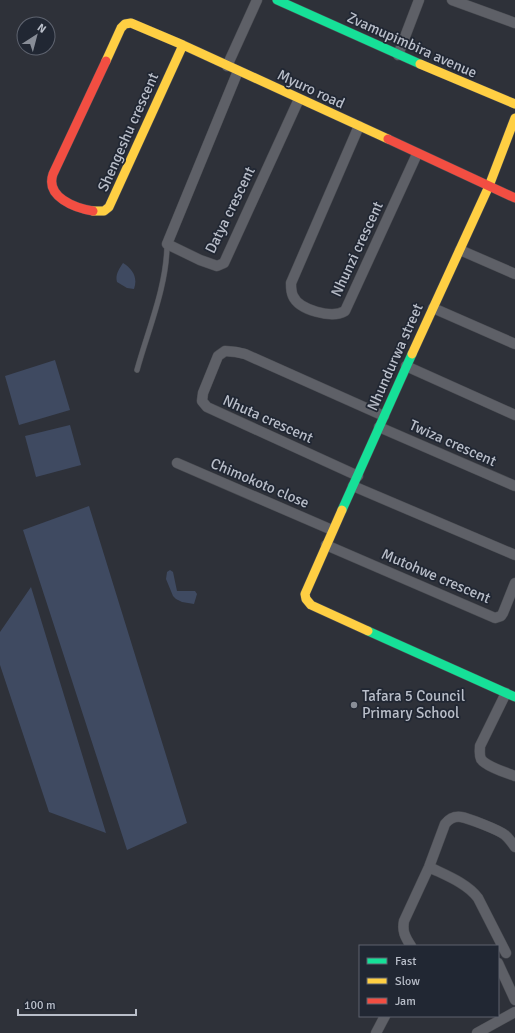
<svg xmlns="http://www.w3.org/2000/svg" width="515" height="1033" font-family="Signika,sans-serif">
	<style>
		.water { fill: #3f4a61 }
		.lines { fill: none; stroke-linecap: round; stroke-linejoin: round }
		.lane-casing { stroke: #4a4c52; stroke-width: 6 }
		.street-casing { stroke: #4a4c52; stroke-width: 11 }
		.fast-casing { stroke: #4a4c52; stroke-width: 10 }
		.slow-casing { stroke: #4a4c52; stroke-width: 10 }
		.jam-casing { stroke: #4a4c52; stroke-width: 10 }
		.lane { stroke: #5e6067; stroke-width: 5 }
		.street { stroke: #5e6067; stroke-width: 10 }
		.fast { stroke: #16e098; stroke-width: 9 }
		.slow { stroke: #ffcf43; stroke-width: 9 }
		.jam { stroke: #f24e42; stroke-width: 9 }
		.poi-dot { fill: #888d97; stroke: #212733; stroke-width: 1.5 }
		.labels { text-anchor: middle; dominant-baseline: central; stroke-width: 3.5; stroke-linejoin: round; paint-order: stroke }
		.street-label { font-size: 15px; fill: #b9bec9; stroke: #212733 }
		.poi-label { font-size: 15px; fill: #b9bec9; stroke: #212733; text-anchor: start }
	</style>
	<rect width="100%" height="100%" fill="#2e3139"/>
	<path class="water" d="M 123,263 C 133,269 138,278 134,289 L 127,288 L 117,282 C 115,275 119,269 123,263 Z
		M 55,360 L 70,410 L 19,425 L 5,376 Z
		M 70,425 L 81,465 L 36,477 L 25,436 Z
		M 89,506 L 187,823 L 127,850 L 23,530 Z
		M 170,570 L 173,572 L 177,591 L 195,591 L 197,594 L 194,604 L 182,602 L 176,599 L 173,596 L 166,579 L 167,572 Z
		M 31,587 L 106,833 L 49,812 L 0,665 L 0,632 Z"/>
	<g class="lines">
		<defs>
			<path id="lane" d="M 137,370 C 148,330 167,286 167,244"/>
			<path id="street" d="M 452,0 L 515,23
				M 398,55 L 419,0
				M 227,66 L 257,0
				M 238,71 L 167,244 L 200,260 L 217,266 L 224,263 L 299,99
				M 359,126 L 291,283 C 291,287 291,292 293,296 C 299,310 332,319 345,311 L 417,154
				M 460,250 L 515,274
				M 433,308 L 515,344
				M 406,366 L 515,415
				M 379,427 L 515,486
				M 177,463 L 332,530
				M 358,476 L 207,407 L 202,401 L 203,393 L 218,356 L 225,351 L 236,352 L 245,354 L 384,416
				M 353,486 L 515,555
				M 326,545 L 495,618 L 501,616 L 503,613 L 515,583
				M 506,693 L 480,746 C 480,750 479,755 481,759 C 485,766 507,773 515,776
				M 429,867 C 445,875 467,883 478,898 L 506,953
				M 411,946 C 405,937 402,931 404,921 L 429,867 L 445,824 C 449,819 454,816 461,817 C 468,818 499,830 505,835 C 509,838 512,843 515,847
				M 498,963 L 515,1000
				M 376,1033 L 385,1016
				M 477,1033 L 515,1012"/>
			<path id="fast" d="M 277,0 L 420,64
				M 342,510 L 412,354
				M 368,631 L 515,697"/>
			<path id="slow" d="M 106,61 L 121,28 L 125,24 L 131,23 L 183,45 L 388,139
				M 420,64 L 515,104
				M 93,211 L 104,211 L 109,207 L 183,45
				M 412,354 L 489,186 L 515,118
				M 342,510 L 305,594 L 306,599 L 311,605 L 368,631"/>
			<path id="jam" d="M 388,139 L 515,198
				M 93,211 C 75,208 45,197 53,174 L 106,61"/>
		</defs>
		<use href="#lane" class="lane-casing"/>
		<use href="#street" class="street-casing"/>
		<use href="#fast" class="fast-casing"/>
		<use href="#slow" class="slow-casing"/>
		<use href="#jam" class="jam-casing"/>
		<use href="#lane" class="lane"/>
		<use href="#street" class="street"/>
		<use href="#fast" class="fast"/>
		<use href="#slow" class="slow"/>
		<use href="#jam" class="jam"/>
	</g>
	<circle class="poi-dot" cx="354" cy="705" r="4"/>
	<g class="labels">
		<g class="street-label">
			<text transform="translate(412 45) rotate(24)">Zvamupimbira avenue</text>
			<text transform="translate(311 89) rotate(25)">Myuro road</text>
			<text transform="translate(128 132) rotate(-66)">Shengeshu crescent</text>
			<text transform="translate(230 210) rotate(-64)">Datya crescent</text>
			<text transform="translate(357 249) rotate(-65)">Nhunzi crescent</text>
			<text transform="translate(395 357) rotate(-66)">Nhundurwa street</text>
			<text transform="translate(268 419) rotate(24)">Nhuta crescent</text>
			<text transform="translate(453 443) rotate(24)">Twiza crescent</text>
			<text transform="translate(260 483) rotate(23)">Chimokoto close</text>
			<text transform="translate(436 576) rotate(23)">Mutohwe crescent</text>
		</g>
		<g class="poi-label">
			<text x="362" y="696">Tafara 5 Council<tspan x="362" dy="17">Primary School</tspan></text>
		</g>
	</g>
	<rect x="359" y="945" width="140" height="72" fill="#212733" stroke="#5e636f"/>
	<rect x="367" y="958" width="20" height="6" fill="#16e098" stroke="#5e636f"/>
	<text x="395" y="965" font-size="12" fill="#b9bec9">Fast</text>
	<rect x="367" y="978" width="20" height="6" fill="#ffcf43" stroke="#5e636f"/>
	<text x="395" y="985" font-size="12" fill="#b9bec9">Slow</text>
	<rect x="367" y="998" width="20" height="6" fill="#f24e42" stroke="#5e636f"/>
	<text x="395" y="1005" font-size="12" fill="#b9bec9">Jam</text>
	<g transform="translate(36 36) rotate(36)"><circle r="19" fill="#212733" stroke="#5e636f"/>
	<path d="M0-3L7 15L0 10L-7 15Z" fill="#888d97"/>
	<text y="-6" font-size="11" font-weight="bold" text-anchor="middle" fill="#b9bec9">N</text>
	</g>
	<path d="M18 1009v6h118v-6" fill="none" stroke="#b9bec9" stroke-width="2"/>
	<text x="24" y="1009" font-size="12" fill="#b9bec9" stroke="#212733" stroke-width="3" paint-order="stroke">100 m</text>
</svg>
